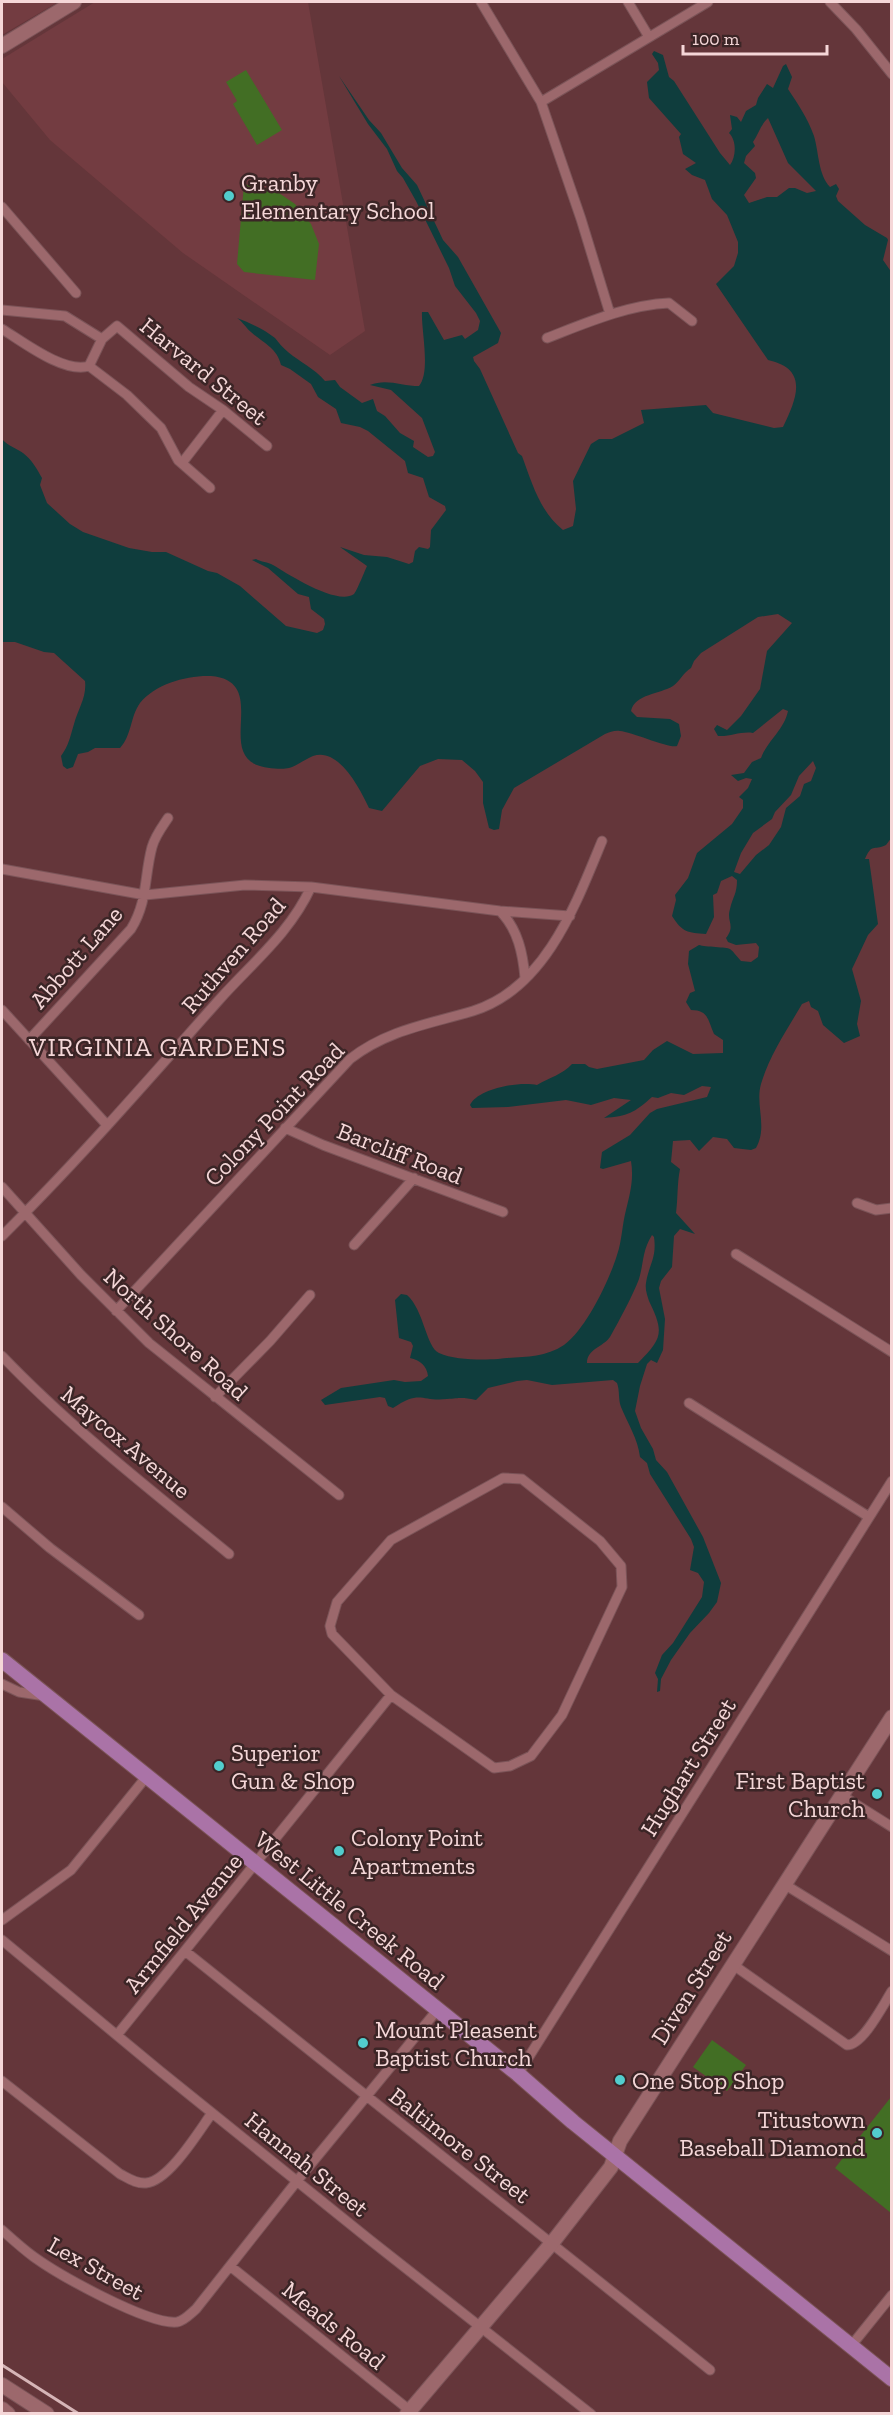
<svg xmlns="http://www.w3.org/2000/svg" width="893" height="2415" font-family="'Zilla Slab',serif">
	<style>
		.built { fill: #733c41 }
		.green { fill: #426e24 }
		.water { fill: #0f3d3d; fill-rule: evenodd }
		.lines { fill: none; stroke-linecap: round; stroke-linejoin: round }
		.street-casing { stroke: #7b5458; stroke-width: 11 }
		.secondary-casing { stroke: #7b5458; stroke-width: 16 }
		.primary-casing { stroke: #7b5458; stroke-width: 17 }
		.street { stroke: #9c686c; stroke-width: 9 }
		.secondary { stroke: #9c686c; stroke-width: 14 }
		.primary { stroke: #aa73a7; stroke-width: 15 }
		.rail { stroke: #d6b5b7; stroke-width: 3 }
		.poi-dot { fill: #52cdcd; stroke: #3b2526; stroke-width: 2 }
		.labels { text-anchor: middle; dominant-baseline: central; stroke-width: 5; stroke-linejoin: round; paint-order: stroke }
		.poi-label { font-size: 24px; fill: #f5d7d8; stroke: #3b2526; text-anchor: start }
		.street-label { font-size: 24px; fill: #f5d7d8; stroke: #3b2526 }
		.neighbourhood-label { font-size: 26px; letter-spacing: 1.5px; fill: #f5d7d8; stroke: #3b2526 }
	</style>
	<rect width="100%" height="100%" fill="#64363a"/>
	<path class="built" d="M 2,2 L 58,2 L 2,35 Z
		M 95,2 L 308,2 L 365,331 L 330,355 L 183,253 L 50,140 L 2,82 L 2,59 Z"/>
	<path class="green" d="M 246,70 L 282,130 L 257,145 L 233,104 L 237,101 L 226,82 Z
		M 244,184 L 276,191 L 295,204 L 311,224 L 319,244 L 315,280 L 244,272 L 237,264 Z
		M 712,2040 L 746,2065 L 727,2091 L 693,2067 Z
		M 891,2097 L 891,2213 L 835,2168 Z"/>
	<path class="water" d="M 654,51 L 663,55 L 669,77 L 674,81 L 720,153 L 730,165 C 736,157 737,141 729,133 L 732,129 L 730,115 L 737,117 L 741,122 L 746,111 L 756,105 L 758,98 L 767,84 L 773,88 L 783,66 L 786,64 L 792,77 L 788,89 C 798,104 808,119 814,136 C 819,153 818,174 830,187 L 836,184 L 839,189 L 836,196 L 838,201 L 865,225 L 887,238 L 888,240 L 883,260 L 892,273 L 892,837 L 886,845 C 873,851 872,843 865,859 L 869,859 L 878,924 L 868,935 L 852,969 L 861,1001 L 857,1024 L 860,1036 L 844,1043 L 823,1025 L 818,1011 L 811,1007 L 809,1001 L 802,1004 C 787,1030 770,1054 761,1084 C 755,1105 768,1127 756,1148 L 751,1150 L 734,1148 L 727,1139 L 713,1137 L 699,1151 L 690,1140 L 673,1141 L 671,1162 L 680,1169 C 677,1184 678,1198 676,1213 L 695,1234 L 680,1229 L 674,1236 L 672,1267 L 661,1281 L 659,1288 L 665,1319 L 663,1350 L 657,1363 L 651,1360 L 647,1364 L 640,1386 L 635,1411 L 641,1428 L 653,1449 L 656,1460 L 667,1472 L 703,1537 L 721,1583 L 717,1602 L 709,1613 L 690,1633 L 671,1660 L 661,1679 L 660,1691 L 657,1692 L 658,1679 L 655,1673 L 662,1655 L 673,1643 L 702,1597 L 704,1582 L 698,1573 L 690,1570 L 694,1547 L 691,1539 L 650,1474 L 647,1463 L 640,1457 C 638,1439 628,1424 621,1407 C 618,1399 620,1391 617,1383 L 613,1380 L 552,1385 L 527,1380 L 517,1381 L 488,1388 L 476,1400 C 462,1397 461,1398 447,1399 C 421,1402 421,1389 393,1408 L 388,1406 L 385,1398 L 380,1397 L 325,1405 L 321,1400 L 341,1388 L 394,1380 L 405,1382 L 421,1381 L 428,1376 C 427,1366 420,1360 410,1358 L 413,1346 L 411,1342 L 399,1338 L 395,1300 L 401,1294 L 407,1295 C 424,1310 426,1347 439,1353 C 454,1360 481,1360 498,1359 C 521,1356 543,1359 564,1345 C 586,1329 609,1281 617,1255 C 622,1241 622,1225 626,1210 C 630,1194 634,1179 631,1161 L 603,1169 L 600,1168 L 602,1152 L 630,1135 L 650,1113 L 657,1109 L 707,1097 L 711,1087 L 702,1086 L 684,1095 L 671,1093 L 658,1098 L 652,1097 C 634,1113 628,1116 604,1118 L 631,1100 L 614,1098 L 591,1105 L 566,1100 L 508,1107 L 472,1108 L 470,1105 C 478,1088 520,1081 537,1085 C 550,1077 562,1075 572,1064 L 585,1064 L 589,1067 L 597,1069 L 644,1060 L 653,1050 L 667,1041 L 693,1054 L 723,1053 L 723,1040 L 714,1034 C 708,1021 709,1010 691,1010 L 686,1002 L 690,993 L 695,991 L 688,964 L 689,951 L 699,945 C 705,947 727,947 730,949 C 734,952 737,957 741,961 L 751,962 L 758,957 L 759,947 L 756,943 L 736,945 L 728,942 L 726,938 C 736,925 726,922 730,909 C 733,896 737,894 737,880 L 732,876 L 721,881 L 717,893 L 713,895 L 714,917 L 706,934 C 688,933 682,932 672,916 L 676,900 L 675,895 L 688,878 L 697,853 L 732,824 L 743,808 L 743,800 L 739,797 L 748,788 L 752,779 L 746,778 L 738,781 L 731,775 L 744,773 L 752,762 L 761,758 C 768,740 784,730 788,711 L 783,709 L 753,733 C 741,731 730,737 718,736 L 714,729 L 717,725 L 727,730 L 741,716 L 760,689 L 767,651 L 792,623 L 778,614 L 758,617 L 701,653 L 694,661 L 691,668 C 683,673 680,681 673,686 C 660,694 635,694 631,711 L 637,717 L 670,719 L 679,724 L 681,736 L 677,746 C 670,749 632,732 620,731 C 615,730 610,732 605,734 L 514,788 L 502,810 L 499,829 L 494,830 L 489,828 L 483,803 L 483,782 L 475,771 L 462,760 L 438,759 L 420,766 L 382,811 L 369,808 C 360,789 339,747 313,756 C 305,759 297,766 289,768 C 282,770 264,768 257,765 C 218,750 269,681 211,676 C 187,675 155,684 140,703 C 130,717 132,735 120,748 L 95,748 L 88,752 L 78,754 L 73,767 L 67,769 L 63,766 L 61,756 C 69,745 70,737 74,724 C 78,709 87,697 85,681 L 54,653 L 44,652 L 15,642 L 2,642 L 2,439 C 8,446 16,448 23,453 C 32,460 37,469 42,478 L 40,485 L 47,503 L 70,524 L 83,532 L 129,548 L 152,552 L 166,552 L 208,571 L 217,573 L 240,586 L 286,626 L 317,633 L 323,630 L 325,624 L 324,619 L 311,609 L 309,597 L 298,594 L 268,568 L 252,560 L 256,559 C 261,562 268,562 273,565 C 288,574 337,606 354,594 C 356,593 366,568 367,566 L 340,547 L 364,555 L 387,557 L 409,564 L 413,562 L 415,551 L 419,547 L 428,549 L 430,547 L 431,530 L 446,510 L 445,506 L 429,497 L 423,478 L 408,473 L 405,461 L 368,431 L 360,427 L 341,423 L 336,409 L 318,397 L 311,384 L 290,369 L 281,365 C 277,348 263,343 251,332 C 246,328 243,322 237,318 C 250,323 264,329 275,338 C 279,343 283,348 288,352 C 300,362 315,369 325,381 L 335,380 L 340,387 L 362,403 L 373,399 L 377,411 L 385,416 L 400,433 L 414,441 L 413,447 L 428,457 L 433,456 L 435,452 L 422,418 L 391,390 L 370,385 C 386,378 402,386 419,386 C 431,372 421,330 422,312 L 428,312 L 444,340 L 462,335 L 465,339 L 478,330 L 480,321 L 476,313 L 455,286 L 449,268 L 416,201 L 403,178 L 397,171 L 387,149 L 368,124 L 339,76 L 369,120 L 381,133 L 402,168 L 417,185 L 443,240 L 458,257 L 501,333 L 498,343 L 473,357 L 474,361 L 480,369 L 518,453 L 522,456 C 532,483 540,512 563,530 L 573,526 L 576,509 L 573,481 L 591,444 L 599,439 L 612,439 L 644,423 L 641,410 L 706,405 L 713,413 L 774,428 L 783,427 C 797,398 809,369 768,360 L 716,284 L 734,266 L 738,253 L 738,242 L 727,215 L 712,199 L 705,180 L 692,175 L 685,169 L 696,163 L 683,154 L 679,137 L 681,134 L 649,98 L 647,82 L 659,70 L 658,63 L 652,54 ZM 768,118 L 788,163 L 816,191 L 807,193 L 795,188 L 789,188 L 777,197 L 767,197 L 749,203 L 744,195 L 756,178 L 755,173 L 744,163 L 746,156 L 755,146 L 753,142 C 758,135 761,124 768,118 ZM 813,761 L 816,768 L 811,781 L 804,784 L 800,796 L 786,808 L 781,827 L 769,845 L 756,855 L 740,874 L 734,872 L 741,853 L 753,833 L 772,819 L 775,812 L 791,795 L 799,776 ZM 652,1235 L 654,1237 C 657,1258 649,1264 646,1283 C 645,1289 647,1295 649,1301 C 664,1332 663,1338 638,1363 L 587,1363 C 587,1349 603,1347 610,1337 C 619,1321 633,1295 639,1279 C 644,1262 642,1251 652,1235 Z"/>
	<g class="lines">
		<defs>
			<path id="street" d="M 481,2 L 541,102 L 581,219 L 610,314
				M 628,2 L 649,37
				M 830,2 L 856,29 L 892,74
				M 541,102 L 708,2
				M 2,207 L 76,293
				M 2,310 L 65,316 L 102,339 L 117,326 L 189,387 L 223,410 L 267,446
				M 2,329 C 22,341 64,374 89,366
				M 547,338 C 586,323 627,305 669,303 L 692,321
				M 102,339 L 89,366 L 127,395 L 161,428 L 178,460 L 210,488
				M 182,463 L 223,410
				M 2,869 L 145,895 L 245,885 L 311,887
				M 500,911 C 518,929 523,954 525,978
				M 2,1010 L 107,1125
				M 29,1040 L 131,929 C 148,901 144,877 152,847 C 155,836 162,827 168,818
				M 285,1128 L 323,1145 L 503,1212
				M 2,1187 L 81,1275 L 149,1343 L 339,1495
				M 857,1203 L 876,1210 L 892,1208
				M 2,1236 C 78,1161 148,1080 219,1000 C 252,963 290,933 311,887 L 500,911 L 570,916
				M 354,1245 L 414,1178
				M 736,1254 L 892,1352
				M 116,1311 L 350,1059 C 387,1030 429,1024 473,1011 C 545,989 576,904 602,841
				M 2,1356 C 71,1428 151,1490 229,1554
				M 215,1397 L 270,1341 L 310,1295
				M 689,1403 L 869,1517
				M 503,1478 L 522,1479 L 600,1541 L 621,1566 L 622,1587 L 562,1715 L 531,1756 L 510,1766 L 494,1768 L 391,1695 L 332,1634 L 330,1626 L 337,1602 L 391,1540 Z
				M 2,1507 L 50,1548 L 139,1615
				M 2,1684 L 19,1692 L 45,1696
				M 841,1795 L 892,1827
				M 784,1884 L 892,1951
				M 2,1920 L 71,1870 L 147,1776
				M 2,1940 L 160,2071 L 370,2240 L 591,2414
				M 185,1951 L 710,2370
				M 732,1964 L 847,2045 C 863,2045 883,2005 892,1991
				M 117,2035 L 391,1695
				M 518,2074 L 892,1481
				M 2,2081 L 120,2174 C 128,2178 136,2184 146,2183 C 169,2181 199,2131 212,2113
				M 2,2230 C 12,2239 23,2249 34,2257 C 59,2275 148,2325 177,2322 C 184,2321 190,2314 196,2309 L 297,2181 L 438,2009
				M 230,2266 L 413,2413
				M 851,2346 L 892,2295"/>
			<path id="secondary" d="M 2,46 L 74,2
				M 2,2385 L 47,2414
				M 2,2409 L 8,2414
				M 407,2414 L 552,2243 L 611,2167 L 620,2141 L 892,1717"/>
			<path id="primary" d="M 2,1660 L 518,2074 L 573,2122 L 892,2379"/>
		</defs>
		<use href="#street" class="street-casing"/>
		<use href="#secondary" class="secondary-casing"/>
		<use href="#primary" class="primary-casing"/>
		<use href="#street" class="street"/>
		<use href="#secondary" class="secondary"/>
		<use href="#primary" class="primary"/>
		<path class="rail" d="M 2,2365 L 79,2414"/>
	</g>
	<g class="poi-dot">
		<circle cx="229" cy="196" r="6"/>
		<circle cx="219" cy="1766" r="6"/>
		<circle cx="877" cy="1794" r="6"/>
		<circle cx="339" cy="1851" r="6"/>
		<circle cx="363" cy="2043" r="6"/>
		<circle cx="620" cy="2080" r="6"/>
		<circle cx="877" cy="2133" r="6"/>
	</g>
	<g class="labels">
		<g class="poi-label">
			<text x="241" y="182">Granby<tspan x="241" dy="28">Elementary School</tspan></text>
			<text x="231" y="1752">Superior<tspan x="231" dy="28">Gun &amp; Shop</tspan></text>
			<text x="865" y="1780" text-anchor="end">First Baptist<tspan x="865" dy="28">Church</tspan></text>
			<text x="351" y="1837">Colony Point<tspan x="351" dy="28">Apartments</tspan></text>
			<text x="375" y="2029">Mount Pleasent<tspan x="375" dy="28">Baptist Church</tspan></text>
			<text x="632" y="2080">One Stop Shop</text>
			<text x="865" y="2119" text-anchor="end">Titustown<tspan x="865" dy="28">Baseball Diamond</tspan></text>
		</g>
		<g class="street-label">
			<text transform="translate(204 371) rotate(39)">Harvard Street</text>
			<text transform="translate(233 955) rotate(-49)">Ruthven Road</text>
			<text transform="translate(76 957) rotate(-49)">Abbott Lane</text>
			<text transform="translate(274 1114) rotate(-46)">Colony Point Road</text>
			<text transform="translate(400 1153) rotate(21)">Barcliff Road</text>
			<text transform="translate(176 1334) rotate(42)">North Shore Road</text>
			<text transform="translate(126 1442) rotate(40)">Maycox Avenue</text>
			<text transform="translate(688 1767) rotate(-58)">Hughart Street</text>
			<text transform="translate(350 1910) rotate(39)">West Little Creek Road</text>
			<text transform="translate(183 1923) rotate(-51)">Armfield Avenue</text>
			<text transform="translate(691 1987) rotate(-58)">Diven Street</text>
			<text transform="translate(460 2145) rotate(38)">Baltimore Street</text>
			<text transform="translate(307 2164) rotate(39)">Hannah Street</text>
			<text transform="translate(96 2268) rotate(29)">Lex Street</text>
			<text transform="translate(334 2325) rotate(39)">Meads Road</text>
		</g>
		<g class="neighbourhood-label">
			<text x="158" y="1047">VIRGINIA GARDENS</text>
		</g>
	</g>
	<rect width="893" height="2415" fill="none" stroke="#f5d7d8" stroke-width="6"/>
	<path d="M683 45v9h144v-9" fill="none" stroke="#f5d7d8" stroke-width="3"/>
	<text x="692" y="45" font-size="18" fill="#f5d7d8" stroke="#3b2526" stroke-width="4.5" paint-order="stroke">100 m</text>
</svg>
